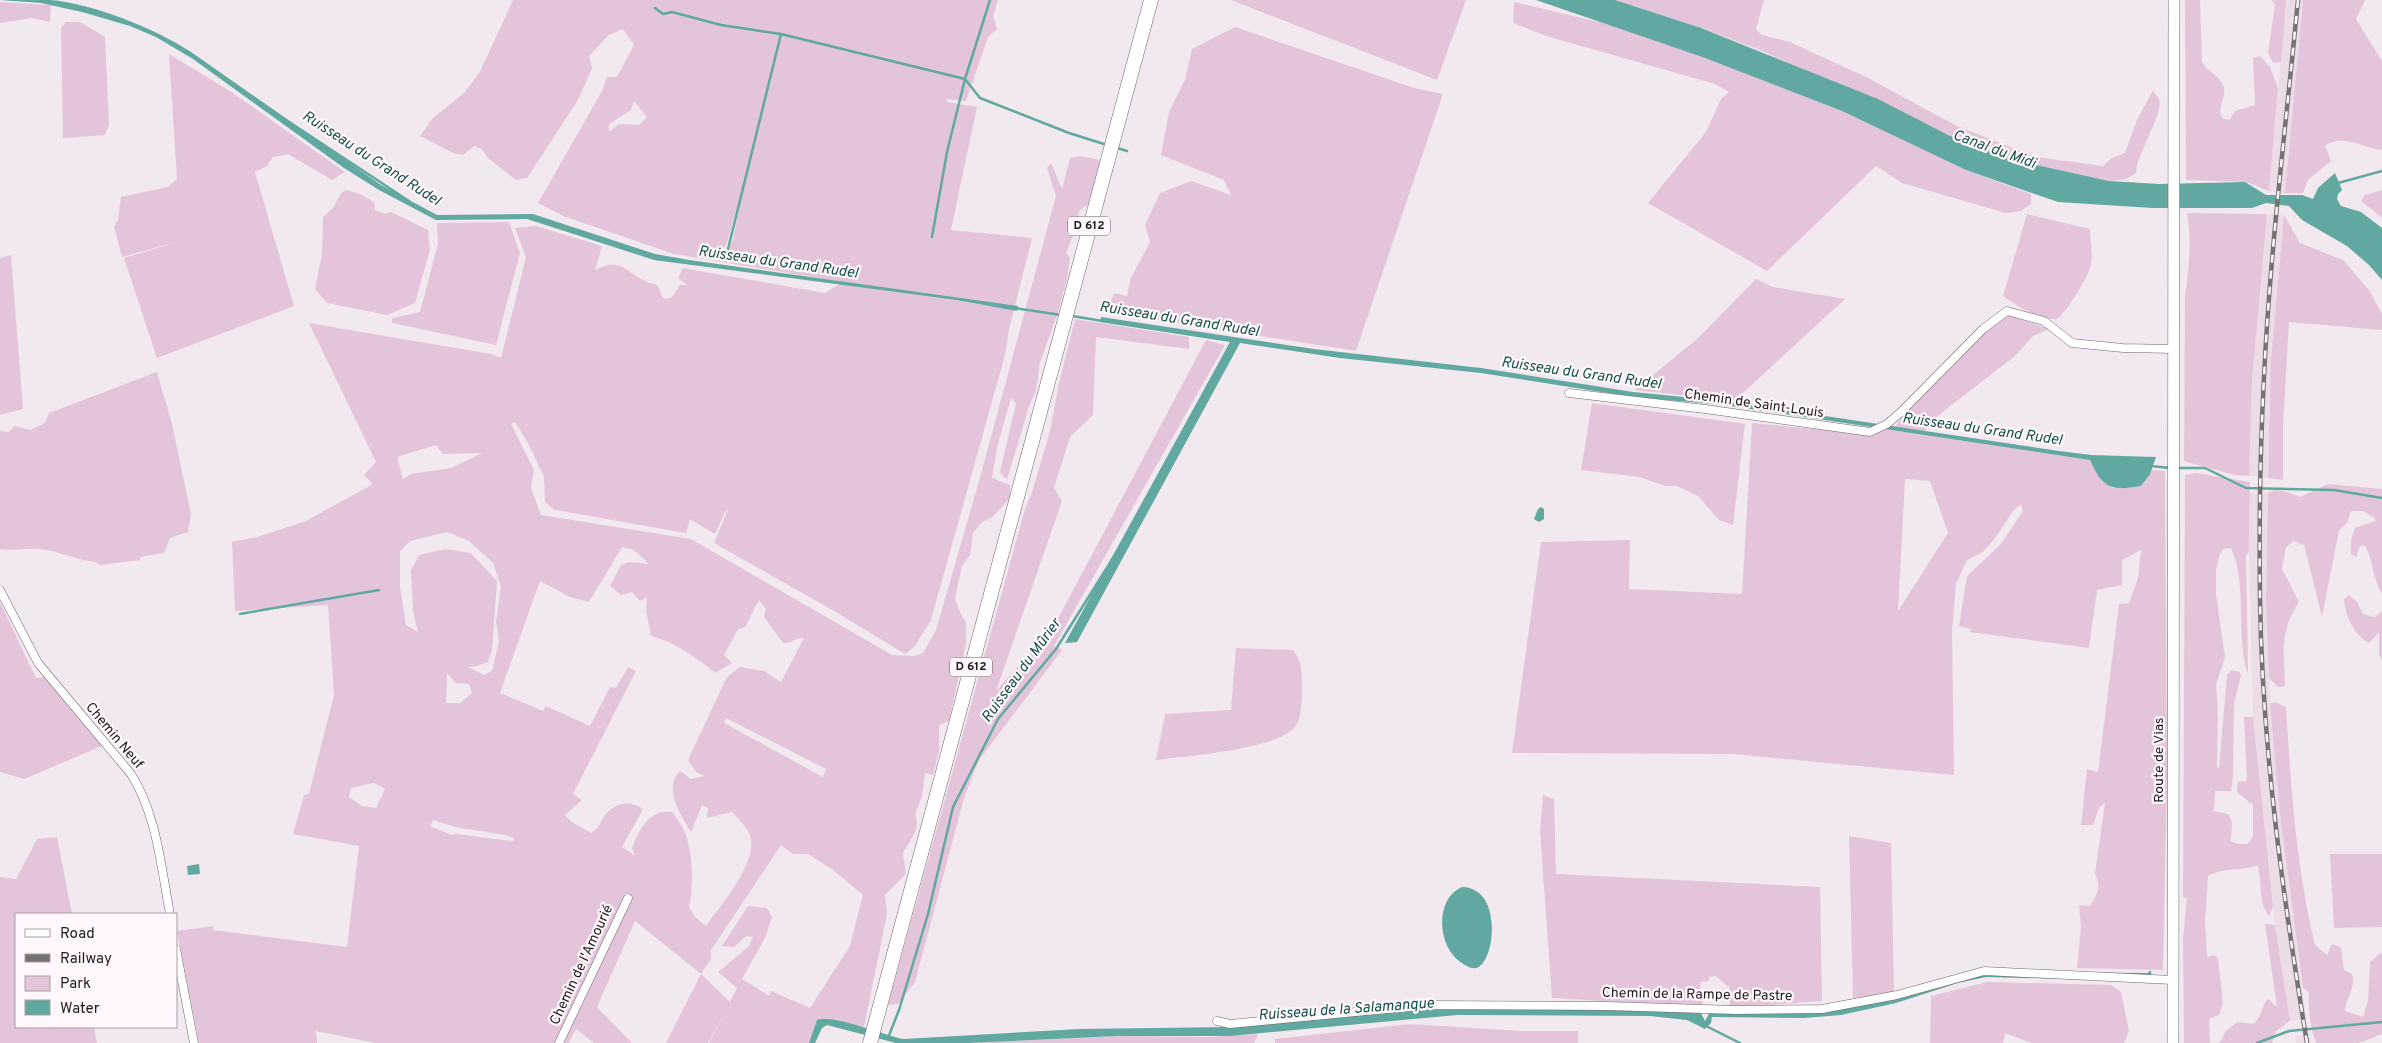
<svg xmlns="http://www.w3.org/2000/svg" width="2382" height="1043" font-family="Overpass,sans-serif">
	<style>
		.built { fill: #ebdce7 }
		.green { fill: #e4c4db; fill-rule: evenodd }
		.water { fill: #60a8a0 }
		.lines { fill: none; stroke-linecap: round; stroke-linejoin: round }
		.stream { stroke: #60a8a0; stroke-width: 2.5 }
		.minor-casing { stroke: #6d666a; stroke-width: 9 }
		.secondary-casing { stroke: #6d666a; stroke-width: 12 }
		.trunk-casing { stroke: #6d666a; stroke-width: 15 }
		.minor { stroke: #fff; stroke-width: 8 }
		.secondary { stroke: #fff; stroke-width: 11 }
		.trunk { stroke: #fff; stroke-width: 14 }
		.rail-casing { stroke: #767175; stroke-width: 4.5 }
		.rail { stroke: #fff7fc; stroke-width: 2.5; stroke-dasharray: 8; stroke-linecap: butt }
		.labels { text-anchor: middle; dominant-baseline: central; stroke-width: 4.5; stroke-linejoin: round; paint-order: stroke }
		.shield { fill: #fff7fc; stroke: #625e61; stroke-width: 1 }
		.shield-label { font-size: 12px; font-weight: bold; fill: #1f1c1e }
		.street-label { font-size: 14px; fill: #1f1c1e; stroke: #fff7fc }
		.water-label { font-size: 15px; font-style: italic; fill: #14524d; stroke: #fff7fc }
	</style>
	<rect width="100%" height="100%" fill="#f1e9ef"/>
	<path class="built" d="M 2286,0 L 2303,0 L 2285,193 L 2269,191 Z
		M 2267,214 L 2284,215 L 2271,360 L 2268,478 L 2249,476 L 2252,382 Z
		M 2250,493 L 2268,493 L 2266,600 L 2270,703 L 2280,815 L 2306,1018 L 2290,1021 L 2275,925 L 2253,717 L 2249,552 Z
		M 2310,1033 L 2311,1043 L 2296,1043 L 2295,1036 Z"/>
	<path class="green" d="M 513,0 L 998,0 L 993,16 L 997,29 L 988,37 L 966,101 L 946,99 L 948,102 L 977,107 L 951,230 L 1032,238 L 1009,329 L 1005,355 L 931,620 L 915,646 L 905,654 L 836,612 L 714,543 L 728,509 L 725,512 L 715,534 L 690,519 L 686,533 L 555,510 L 545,502 L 544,477 L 528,443 L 515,422 L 511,424 L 534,470 L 531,488 L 541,515 L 691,539 L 892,655 L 914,656 L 923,653 L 936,630 L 979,481 L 1056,196 L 1047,168 L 1051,163 L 1062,189 L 1070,158 L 1080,156 L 1100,160 L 1089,204 L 1079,211 L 1078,224 L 1066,253 L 1070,258 L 1067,279 L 1058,312 L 1040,363 L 1036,391 L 1029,406 L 1007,480 L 1000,472 L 1016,403 L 1011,398 L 997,447 L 992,478 L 1010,485 L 1010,498 L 993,517 L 982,522 L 973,533 L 970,555 L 962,566 L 955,598 L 959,610 L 966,623 L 966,643 L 949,721 L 939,725 L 939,752 L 933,775 L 925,773 L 922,797 L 915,814 C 921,830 910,839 903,853 L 906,874 L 885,895 L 887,914 L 864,1027 L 823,1018 L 809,1043 L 709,1043 L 726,1011 L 708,1043 L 666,1043 L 701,974 L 635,921 L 597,1007 L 632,1043 L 594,1043 L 576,1029 L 569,1043 L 375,1043 L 316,1031 L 317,1043 L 199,1043 L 177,931 L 213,926 L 213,930 L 347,947 L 359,846 L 293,834 L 304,795 L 309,794 L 334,695 L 328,605 L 235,611 L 232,542 L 257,537 L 306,521 L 373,484 L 364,475 L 376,462 L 309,323 L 491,354 L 501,358 L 526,257 L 515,228 L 536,226 L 602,246 L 595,270 C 619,258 623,269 643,280 C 658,288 655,278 662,296 L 665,299 L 672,297 L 680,285 L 687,285 L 678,278 L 683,268 L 825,293 L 843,282 L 674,254 L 563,216 L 538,203 L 602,91 L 607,77 L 617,77 L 634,45 L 623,29 L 609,35 L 589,56 L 592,68 L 578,100 L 527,178 L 516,180 L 488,158 L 482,149 L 474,146 L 463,155 L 453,153 L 420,136 L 432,119 L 464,93 L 480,72 ZM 634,101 L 647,117 L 639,125 L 619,124 L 609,132 L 609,124 L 631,110 ZM 739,208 L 733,239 L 727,253 L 720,252 L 727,243 L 736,210 ZM 436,445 L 443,454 L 482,453 L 451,468 L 411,474 L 403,479 L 397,457 ZM 447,532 L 469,541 L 493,563 L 501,586 L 496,621 L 499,641 L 492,671 L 484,675 L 468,667 L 477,666 L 488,662 L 492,650 L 497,581 L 471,553 L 446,549 L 419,555 L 411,570 L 413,611 L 418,632 L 406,625 L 400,587 L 400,551 L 410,541 ZM 622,547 L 634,550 L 649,564 L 629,562 L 621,565 L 610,586 L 621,595 L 632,592 L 640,601 L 647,597 L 646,611 L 651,636 C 676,643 695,656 715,673 L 732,663 L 724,655 L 738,629 L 745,627 C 751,618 753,609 759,600 L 766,609 L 764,617 L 783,643 C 791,644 795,637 804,638 L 781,682 L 764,671 L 740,667 L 727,677 L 688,760 L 696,772 L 705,776 L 691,779 L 680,771 C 663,789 680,814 691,832 L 702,805 L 708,808 L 707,818 L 732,812 C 738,818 745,825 749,833 C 761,860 721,905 706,926 L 695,917 L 689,907 C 694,883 693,856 685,832 C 682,825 676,818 672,812 C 649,809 640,829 632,848 L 635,856 L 622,847 L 643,809 C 630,800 616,802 605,815 C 600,822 600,828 591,833 L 572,822 L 565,815 L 582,800 L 573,794 L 636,671 L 628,667 L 616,688 L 610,687 L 590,726 L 546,706 L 543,711 L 500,693 L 540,581 L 570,597 L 589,602 ZM 447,673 L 456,683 L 469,684 L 472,693 L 460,703 L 446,703 ZM 726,718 L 826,769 L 823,777 L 724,723 ZM 374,783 L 385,789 L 376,808 L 362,806 L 349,797 L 351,788 ZM 433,820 L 455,827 L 505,835 L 514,838 L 513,841 L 456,834 L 452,835 L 430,826 ZM 781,845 L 793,854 L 808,854 L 833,870 L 863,895 L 850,946 L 810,1008 L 771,991 L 769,996 L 742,979 L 765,938 L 772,917 L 767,908 L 748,906 L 722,946 L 734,947 L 746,936 L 753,937 L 748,947 L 718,972 L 737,988 L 730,1002 L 701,974 L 711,959 L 711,950 Z
		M 1231,0 L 1466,0 L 1437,80 Z
		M 1615,0 L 1764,0 L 1756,29 L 1762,35 L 1790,42 L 1868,78 L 1957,126 L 2036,157 L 2103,166 L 2112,158 L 2125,153 L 2137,120 L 2153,90 C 2154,93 2158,96 2159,100 C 2164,113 2137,153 2136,173 L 2126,179 L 2109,181 L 2005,158 L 1948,135 L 1760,50 L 1701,28 Z
		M 2185,0 L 2200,0 L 2202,62 C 2208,73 2221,75 2224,88 C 2226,99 2216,109 2223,119 L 2230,120 L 2235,111 L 2255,105 L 2253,58 L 2260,56 L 2270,67 L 2278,88 L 2269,191 L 2246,182 L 2186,180 Z
		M 2272,0 L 2286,0 L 2281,62 L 2273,63 L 2268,53 L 2275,5 Z
		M 2303,0 L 2365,0 L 2356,19 L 2382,61 L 2382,150 C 2364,148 2341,133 2325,146 L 2331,161 L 2308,180 L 2303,193 L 2285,193 Z
		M 0,2 L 51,5 L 50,22 L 32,18 L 0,23 Z
		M 1514,2 L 1603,23 L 1705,58 L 1842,111 L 1966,170 L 2031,194 L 2031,204 L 2021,211 L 2006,213 L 1902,183 L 1876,166 L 1767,271 L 1648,203 L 1706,132 L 1721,99 L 1729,92 L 1715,84 L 1546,36 L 1513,23 Z
		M 66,22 L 80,22 L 105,37 L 109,125 L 105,135 L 63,138 L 61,28 Z
		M 1235,27 L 1414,88 L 1443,94 L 1356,351 L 1107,312 L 1114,293 L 1127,296 L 1131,278 L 1150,242 L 1145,225 L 1160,193 L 1191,181 L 1231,195 L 1224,180 L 1161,155 L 1169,112 L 1185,80 L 1192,49 Z
		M 169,54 L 230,91 L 345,172 L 332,180 L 288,154 L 273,157 L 267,166 L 255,172 L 294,306 L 157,358 L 124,258 L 183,240 L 122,257 L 114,227 L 118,220 L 121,197 L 168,187 L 177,179 Z
		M 346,190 L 360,194 L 374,202 L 375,210 L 385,214 L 391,212 L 428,230 L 430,250 L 415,303 L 387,315 L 327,303 L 315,289 L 322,254 L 323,217 L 333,208 L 341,193 Z
		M 2382,190 L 2382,218 L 2361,201 L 2365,195 Z
		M 2187,213 L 2267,214 L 2252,382 L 2249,476 L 2234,475 L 2184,461 L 2185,295 C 2189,268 2192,241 2187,213 Z
		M 2027,214 L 2090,229 C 2090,240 2093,254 2091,265 C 2090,274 2064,317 2056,319 C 2041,322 2014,304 2003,296 Z
		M 2284,215 L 2300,243 L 2343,260 L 2369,290 L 2382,314 L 2382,330 L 2289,322 L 2283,427 L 2283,480 L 2268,478 L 2271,360 Z
		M 509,222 L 520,253 L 496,345 L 392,323 L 392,318 L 420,312 L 438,244 L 437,223 Z
		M 11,255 L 23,409 L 0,415 L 0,258 Z
		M 1756,279 L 1773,287 L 1845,299 L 1734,401 L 1635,390 L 1698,338 Z
		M 2008,315 L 2050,329 L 2033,336 L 2015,356 L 1936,417 L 1925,431 L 1895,428 L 1903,414 L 1999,318 Z
		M 1075,319 L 1189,337 L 1189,349 L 1096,337 L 1093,415 L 1070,437 L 1054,488 L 1062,501 L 996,691 L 1054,626 L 1206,340 L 1225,345 L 1054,646 L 1062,650 L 979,760 L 964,798 L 915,982 L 898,1004 L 888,1005 L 1025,509 L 1032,492 L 1050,431 L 1059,383 Z
		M 157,372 L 172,424 L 191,514 L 188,532 L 170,538 L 164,553 L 140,557 L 140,560 L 100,565 L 96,562 C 77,560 59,551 39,549 C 25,548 13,551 0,549 L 0,431 L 8,432 L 15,426 L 30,430 L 45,423 L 49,413 Z
		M 1592,403 L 1745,424 L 1733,525 L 1719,520 L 1698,496 L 1677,486 L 1666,486 L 1639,477 L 1581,470 Z
		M 1752,423 L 1874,435 L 1883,429 L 2090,460 C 2106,490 2108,491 2142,486 L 2151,470 L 2165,471 L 2167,776 L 2163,970 L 2077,968 L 2081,927 L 2079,905 L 2090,906 C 2098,894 2101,886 2095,873 L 2105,803 L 2099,808 L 2093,825 L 2081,825 L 2087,769 L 2098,772 L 2119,604 L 2129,603 L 2138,578 L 2141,550 L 2122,560 L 2122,585 L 2097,590 L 2089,648 L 1970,632 L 1971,629 L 1959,626 L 1967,576 L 2001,544 L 2023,511 L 2021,504 L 2013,511 L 1996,537 L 1983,552 L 1967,560 L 1956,584 L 1952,632 L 1954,775 L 1733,754 L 1512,753 L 1541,542 L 1630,540 L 1629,589 L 1742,594 ZM 1905,479 L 1930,481 L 1948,533 L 1898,611 Z
		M 2197,473 L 2250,482 L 2249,552 L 2246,556 L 2248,675 C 2235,634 2248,584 2231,548 L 2223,549 L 2219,556 L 2216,570 L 2216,594 L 2225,658 L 2216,684 L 2218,711 L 2217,768 L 2219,767 L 2227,675 L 2232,670 L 2240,672 L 2241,675 L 2234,703 L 2233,776 L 2231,791 L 2215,791 L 2214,811 L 2228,814 L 2232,822 L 2231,841 L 2237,844 L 2248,844 L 2253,836 L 2253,805 L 2237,792 L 2238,782 L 2247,781 L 2244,717 L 2253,717 L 2273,906 L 2269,916 C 2258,902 2262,882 2258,865 C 2239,872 2228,866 2208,876 L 2205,923 L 2207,957 L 2215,955 L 2218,959 L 2223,1003 L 2219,1015 L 2209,1019 L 2210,1043 L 2184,1043 L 2183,939 L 2187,898 L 2183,897 L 2185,475 Z
		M 2328,484 L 2382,489 L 2382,594 C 2372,578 2374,561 2365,546 L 2360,546 L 2356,557 L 2351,554 L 2351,540 L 2355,528 L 2375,521 L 2375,518 L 2363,511 L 2351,511 L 2347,523 L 2339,530 L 2322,617 L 2304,545 L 2294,541 L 2286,547 L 2282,569 L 2299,602 C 2279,632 2284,652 2285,686 L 2278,687 L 2269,678 L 2266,600 L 2268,493 C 2277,487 2290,493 2300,497 Z
		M 2349,595 L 2357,602 L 2363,614 L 2375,617 L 2382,611 L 2382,659 L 2379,655 L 2379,632 L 2369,643 C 2354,635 2345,615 2344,599 Z
		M 0,602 L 36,678 L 44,677 L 102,746 L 24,779 L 0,772 Z
		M 1236,648 L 1293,650 C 1303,663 1302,677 1302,693 C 1302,704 1301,722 1293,729 C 1270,750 1188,756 1156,760 L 1165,714 L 1231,710 Z
		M 2270,703 L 2277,703 L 2286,707 C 2291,787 2296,867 2315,945 L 2327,955 L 2332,944 L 2341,947 L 2344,970 L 2352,974 C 2356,989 2346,997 2345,1011 L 2363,1017 L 2368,1001 L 2370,962 L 2380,953 L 2382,954 L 2382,1034 L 2359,1043 L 2316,1043 C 2310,1025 2308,1011 2309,992 L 2303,988 L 2280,815 Z
		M 1543,795 L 1554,799 L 1556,874 L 1820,887 L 1822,1001 L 1730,1008 L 1729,985 L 1727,986 L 1716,976 L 1709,977 L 1709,981 L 1700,982 L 1703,1007 L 1552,998 L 1540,831 Z
		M 1849,836 L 1891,843 L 1894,993 L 1853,998 Z
		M 57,837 L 72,914 L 16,914 L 16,1027 L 94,1027 L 97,1043 L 0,1043 L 0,877 L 16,879 L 37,839 Z
		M 2330,854 L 2382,854 L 2382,927 L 2334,928 Z
		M 2265,924 L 2275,925 L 2290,1021 L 2276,1031 L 2272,1043 L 2218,1043 L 2221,1041 L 2225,1032 L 2237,1022 L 2253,1024 C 2262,1017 2261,1007 2268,999 L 2277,1007 Z
		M 1987,982 L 2111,985 L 2121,992 L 2129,1031 L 2124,1043 L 2031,1043 L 2005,1033 L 2003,1043 L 1930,1043 L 1931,996 Z
		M 1410,1024 L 1520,1031 L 1578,1031 L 1578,1043 L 1275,1043 L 1275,1039 Z
		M 1258,1034 L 1254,1043 L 968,1043 L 1121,1036 L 1209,1037 Z"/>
	<path class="water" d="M 0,0 C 17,0 34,0 50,0 C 92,3 156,29 191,52 L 381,185 L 437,215 L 533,214 L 655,254 L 689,260 L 1018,306 L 1017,311 L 957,300 L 654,260 L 527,219 L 436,220 L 379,190 L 344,168 L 193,59 L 156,37 L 130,26 L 82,12 L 41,3 Z
		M 1536,0 L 1615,0 L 1701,28 L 1878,99 L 1948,135 L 2005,158 L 2109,181 L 2159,184 L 2245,182 L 2266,195 L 2302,195 L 2313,199 L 2318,188 L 2335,173 L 2342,190 L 2338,194 L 2337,199 L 2341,206 L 2361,212 L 2382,228 L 2382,280 L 2369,265 L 2347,246 L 2302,220 L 2289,206 L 2266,203 L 2252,208 L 2152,208 L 2058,202 L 1966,170 L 1842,111 L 1705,58 Z
		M 1101,317 L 1314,349 L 1481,368 L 1633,392 L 1725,401 L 2059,451 L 2091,455 L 2156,457 L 2150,474 L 2141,486 C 2111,491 2103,489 2090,460 L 1724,405 L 1633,397 L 1481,373 L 1340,358 L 1240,343 L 1077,642 L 1065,643 L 1230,342 L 1100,322 Z
		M 1541,507 L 1544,509 L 1544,519 L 1539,522 L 1534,519 L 1538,509 Z
		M 199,864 L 200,874 L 188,875 L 187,866 Z
		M 1462,887 C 1504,888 1495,964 1476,968 C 1471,969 1466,966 1462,963 C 1436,947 1435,898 1462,887 Z
		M 2149,971 L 2151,971 L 2152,981 L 1986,977 L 1958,983 L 1896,1003 L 1841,1015 L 1804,1018 L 1712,1017 L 1711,1023 L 1705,1029 L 1687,1020 L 1650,1016 L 1457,1015 L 1230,1036 L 1118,1036 L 968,1043 L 896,1043 L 827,1025 L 822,1028 L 815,1043 L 809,1043 L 817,1020 C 831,1013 886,1036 904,1039 L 1079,1029 L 1230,1027 L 1413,1008 L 1549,1007 L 1700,1011 L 1705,1021 L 1711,1010 L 1809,1011 L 1986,972 L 2148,973 Z"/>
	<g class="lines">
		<path class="stream" d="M 655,8 L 663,14 L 672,12 L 721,25 L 781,34 L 965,79 L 980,98 L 1069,133 L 1107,145
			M 274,112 L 409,201
			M 1117,148 L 1127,151
			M 2338,183 L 2382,171
			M 932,237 L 947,152 L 965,79 L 990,0
			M 728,249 L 781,34
			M 1015,308 L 1061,315
			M 1072,316 L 1103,321
			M 2151,466 L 2170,468
			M 2176,468 L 2205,468 L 2246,488 L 2334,490 L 2382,498
			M 240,614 L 379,590
			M 1706,1026 L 1740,1043
			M 888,1038 L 899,1010 L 928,914 L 953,807 L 998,719 L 1056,649 L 1118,550
			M 2257,1043 L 2289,1031 L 2382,1022"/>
		<defs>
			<path id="minor" d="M 1569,393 L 1705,409 L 1870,432 L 1887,424 L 1901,412 L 1983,329 L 2007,311 L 2044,321 L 2072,343 L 2123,348 L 2174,349
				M 0,590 L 38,663 L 131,774 C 157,815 161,867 170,914
				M 176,949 L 194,1043
				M 1217,1021 L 1230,1024 L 1429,1005 L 1607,1006 L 1736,1010 L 1822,1009 L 1897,995 L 1984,971 L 2173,980
				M 559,1043 L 628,898"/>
			<path id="secondary" d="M 2173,1043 L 2174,0"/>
			<path id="trunk" d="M 870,1043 L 1151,0"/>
		</defs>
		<use href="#minor" class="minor-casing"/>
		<use href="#secondary" class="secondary-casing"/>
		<use href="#trunk" class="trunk-casing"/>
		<use href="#minor" class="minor"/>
		<use href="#secondary" class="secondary"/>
		<use href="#trunk" class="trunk"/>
		<defs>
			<path id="rail" d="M 2298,0 C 2286,125 2270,251 2264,377 C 2260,451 2259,525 2260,598 C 2262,748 2283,896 2307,1043"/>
		</defs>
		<use href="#rail" class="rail-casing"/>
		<use href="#rail" class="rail"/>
	</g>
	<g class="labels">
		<g class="shield">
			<rect x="1068" y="216.5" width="42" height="19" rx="4"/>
			<rect x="950" y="657.5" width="42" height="19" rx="4"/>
		</g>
		<g class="shield-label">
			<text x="1089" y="226">D 612</text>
			<text x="971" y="667">D 612</text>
		</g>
		<g class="street-label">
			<text transform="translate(1754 404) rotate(8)">Chemin de Saint-Louis</text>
			<text transform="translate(114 736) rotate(50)">Chemin Neuf</text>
			<text transform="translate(2159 760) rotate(-90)">Route de Vias</text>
			<text transform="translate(582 965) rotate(-65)">Chemin de l'Amourié</text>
			<text transform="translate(1697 995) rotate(1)">Chemin de la Rampe de Pastre</text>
		</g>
		<g class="water-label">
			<text transform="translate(1994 150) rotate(20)">Canal du Midi</text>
			<text transform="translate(371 159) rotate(33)">Ruisseau du Grand Rudel</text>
			<text transform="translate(778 263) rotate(8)">Ruisseau du Grand Rudel</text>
			<text transform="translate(1179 320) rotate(9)">Ruisseau du Grand Rudel</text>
			<text transform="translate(1581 374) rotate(8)">Ruisseau du Grand Rudel</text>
			<text transform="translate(1982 430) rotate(8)">Ruisseau du Grand Rudel</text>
			<text transform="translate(1022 671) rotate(-54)">Ruisseau du Mûrier</text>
			<text transform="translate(1346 1010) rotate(-4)">Ruisseau de la Salamanque</text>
		</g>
	</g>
	<rect x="15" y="913" width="162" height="115" fill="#fff7fc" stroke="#a59fa3"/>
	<rect x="25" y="929" width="25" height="8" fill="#ffffff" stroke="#a59fa3"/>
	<text x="60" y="938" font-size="15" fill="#1f1c1e">Road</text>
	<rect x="25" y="954" width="25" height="8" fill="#767175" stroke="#a59fa3"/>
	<text x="60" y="963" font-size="15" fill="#1f1c1e">Railway</text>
	<rect x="25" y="976" width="25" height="15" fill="#e4c4db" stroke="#a59fa3"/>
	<text x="60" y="988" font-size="15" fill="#1f1c1e">Park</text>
	<rect x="25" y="1000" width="25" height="15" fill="#60a8a0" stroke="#a59fa3"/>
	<text x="60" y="1013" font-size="15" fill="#1f1c1e">Water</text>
</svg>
